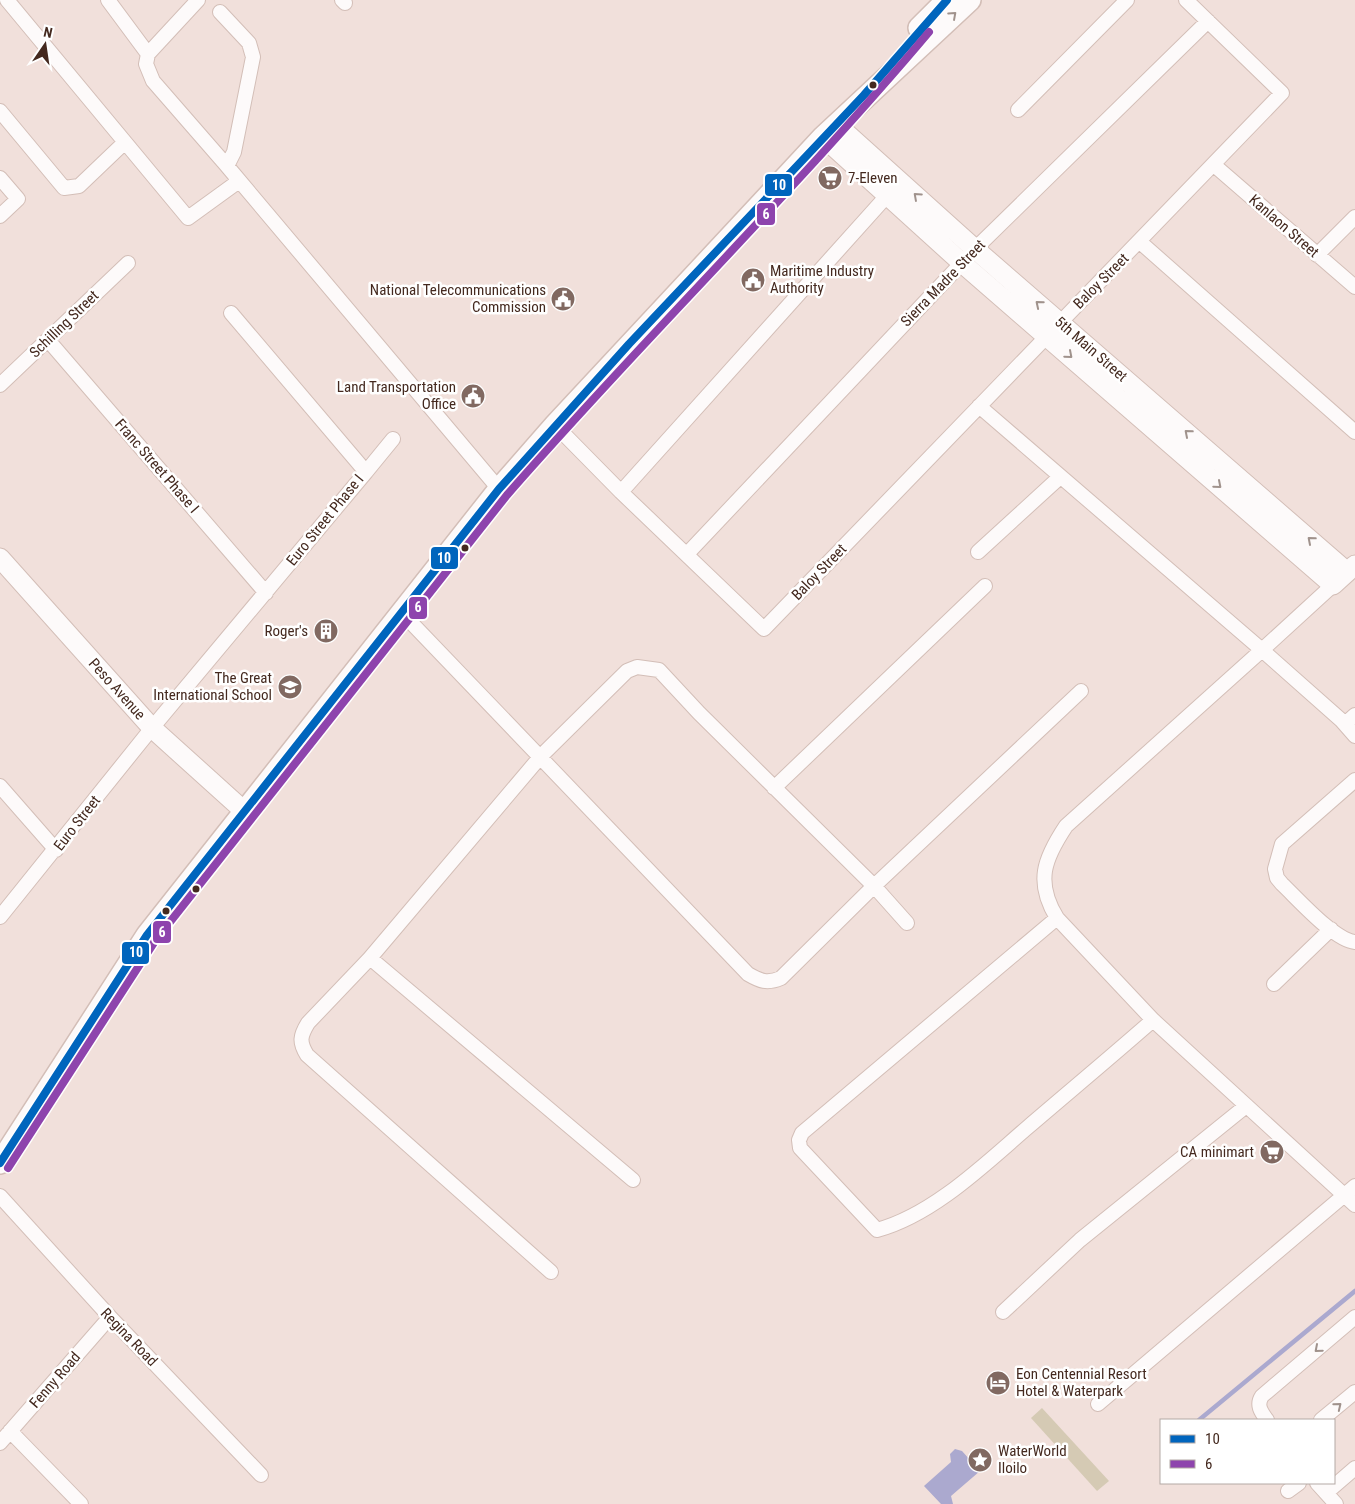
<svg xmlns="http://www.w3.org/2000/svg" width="1355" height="1504" font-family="'Roboto Condensed',sans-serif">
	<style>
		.green { fill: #d5cab4 }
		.water { fill: #aba9cf }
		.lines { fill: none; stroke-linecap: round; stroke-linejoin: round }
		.stream { stroke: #aba9cf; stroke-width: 4.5 }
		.street-casing { stroke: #d3beb7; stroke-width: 16 }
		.secondary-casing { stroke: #d3beb7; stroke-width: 21 }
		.primary-casing { stroke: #d3beb7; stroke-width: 24 }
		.street { stroke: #fdfafa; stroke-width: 14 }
		.secondary { stroke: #fdfafa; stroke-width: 19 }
		.primary { stroke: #fdfafa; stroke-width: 21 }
		.bus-1-casing { stroke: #fff; stroke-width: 11 }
		.bus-2-casing { stroke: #fff; stroke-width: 11 }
		.bus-1 { stroke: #0065bd; stroke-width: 8 }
		.bus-2 { stroke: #8e44ad; stroke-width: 8 }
		.oneway { stroke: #a0928c }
		.bus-dot { fill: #44291f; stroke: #fff; stroke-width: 2 }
		.labels { text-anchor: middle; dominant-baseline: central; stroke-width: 5; stroke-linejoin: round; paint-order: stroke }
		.poi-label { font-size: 15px; fill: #44291f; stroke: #fff; text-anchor: end }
		.street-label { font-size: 15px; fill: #44291f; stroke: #fff }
		.line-badge { stroke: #fff; stroke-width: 2 }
		.badge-label { font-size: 14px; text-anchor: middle; font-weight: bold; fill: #fff }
	</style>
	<rect width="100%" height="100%" fill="#f1e0db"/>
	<path class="green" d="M 1042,1408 L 1109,1481 L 1097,1491 L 1031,1418 Z"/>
	<path class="water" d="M 955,1449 L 962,1451 L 980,1471 L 951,1496 L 953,1504 L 941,1504 L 924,1486 L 951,1462 L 950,1454 Z"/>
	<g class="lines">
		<path class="stream" d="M 1199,1420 L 1355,1291"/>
		<defs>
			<path id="street" d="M 7,0 L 188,218 L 239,181
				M 108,0 L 148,54 L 146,64 L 153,81 L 227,166
				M 342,0 L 345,3
				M 220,12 L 249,43 L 253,57 L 234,152 L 227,166 L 499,489
				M 148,54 L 198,0
				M 1018,110 L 1127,0
				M 0,111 L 64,188 L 79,186 L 124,143
				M 1214,165 L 1355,287
				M 0,178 L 18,199 L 0,216
				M 1140,242 L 1355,432
				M 1317,255 L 1355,217
				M 48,340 L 266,593
				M 0,385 L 128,263
				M 979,406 L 1262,650 L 1333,585
				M 555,425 L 621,492 L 764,629 L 1282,93 L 1186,0
				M 366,472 L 393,439
				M 621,492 L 893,189
				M 978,552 L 1060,477
				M 687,554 L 975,249 L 1208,21
				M 401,612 L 748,974 C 760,981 767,984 781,978 L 874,886 L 1081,691
				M 1345,724 L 1355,715
				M 1355,780 L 1282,844 L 1275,869 L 1277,878 L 1282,884 C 1298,899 1334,940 1355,942
				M 0,786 L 56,850
				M 774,788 L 985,586
				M 0,917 L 152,728 L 366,472 L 231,313
				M 1057,918 L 1153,1020 C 1112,1056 1070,1091 1028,1127 C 985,1164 933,1215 877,1230 L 800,1148 L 799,1140 L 802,1133 Z
				M 1057,918 C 1035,882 1044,859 1066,826 L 1262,650 L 1341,720 L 1355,736
				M 370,958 L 633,1180
				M 1274,984 L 1331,929
				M 1153,1020 L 1355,1205
				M 0,1196 L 110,1317 L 261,1475
				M 551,1272 L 307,1055 C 299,1042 300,1036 308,1023 L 370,958 L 541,756 L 627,671 L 637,667 L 659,670 L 699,713 L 874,886 L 907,923
				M 1003,1312 L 1080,1240 L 1246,1106
				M 1098,1404 L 1355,1186
				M 1267,1420 C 1261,1412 1256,1405 1262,1396 L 1355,1317
				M 1321,1420 L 1355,1392
				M 10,1431 L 81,1504
				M 0,1443 L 110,1317
				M 1317,1483 L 1336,1504
				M 1288,1491 L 1299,1483
				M 1326,1493 L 1355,1468"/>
			<path id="secondary" d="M 836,124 L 975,249 L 1347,572
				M 823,137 L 962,263 L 1333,585 L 1355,565
				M 0,558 L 152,728 L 244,811"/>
			<path id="primary" d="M 919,28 L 947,0
				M 0,1163 L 147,935 L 499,489 L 555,425 L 823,137 L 970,0"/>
		</defs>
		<use href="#street" class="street-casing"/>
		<use href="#secondary" class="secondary-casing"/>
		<use href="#primary" class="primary-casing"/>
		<use href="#street" class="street"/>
		<use href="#secondary" class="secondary"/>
		<use href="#primary" class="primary"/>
		<defs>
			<path id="bus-1" d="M 0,1163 L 147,935 L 499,489 L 629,344 L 864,95 L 947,0"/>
			<path id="bus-2" d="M 8,1168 L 155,941 L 507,495 C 644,338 794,192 929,32"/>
		</defs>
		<use href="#bus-1" class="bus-1-casing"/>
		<use href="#bus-2" class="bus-2-casing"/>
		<use href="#bus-1" class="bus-1"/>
		<use href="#bus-2" class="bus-2"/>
	</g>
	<defs><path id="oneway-chevron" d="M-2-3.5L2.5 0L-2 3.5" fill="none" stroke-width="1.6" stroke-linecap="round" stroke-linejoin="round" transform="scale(1.25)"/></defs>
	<g class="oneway">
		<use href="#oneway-chevron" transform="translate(953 15) rotate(-42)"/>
		<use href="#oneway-chevron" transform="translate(917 196) rotate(-138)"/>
		<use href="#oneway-chevron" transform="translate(1039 304) rotate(-140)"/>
		<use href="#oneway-chevron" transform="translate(1069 355) rotate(41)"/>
		<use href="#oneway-chevron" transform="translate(1188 433) rotate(-139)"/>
		<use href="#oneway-chevron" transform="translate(1218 485) rotate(41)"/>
		<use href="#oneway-chevron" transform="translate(1311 540) rotate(-139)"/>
		<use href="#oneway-chevron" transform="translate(1318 1349) rotate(139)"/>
		<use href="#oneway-chevron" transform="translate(1338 1406) rotate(-39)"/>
	</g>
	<defs>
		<symbol id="supermarket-disc" viewBox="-11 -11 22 22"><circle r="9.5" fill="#816961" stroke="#fff"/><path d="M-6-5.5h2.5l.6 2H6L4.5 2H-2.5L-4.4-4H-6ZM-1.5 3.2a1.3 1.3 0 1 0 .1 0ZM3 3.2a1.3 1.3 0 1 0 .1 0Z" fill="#fff"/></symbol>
		<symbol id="civic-disc" viewBox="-11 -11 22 22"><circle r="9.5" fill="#816961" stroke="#fff"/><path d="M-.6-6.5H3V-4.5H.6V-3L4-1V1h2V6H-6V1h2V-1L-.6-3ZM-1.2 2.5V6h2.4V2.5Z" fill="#fff"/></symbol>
		<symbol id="building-disc" viewBox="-11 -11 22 22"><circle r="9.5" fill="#816961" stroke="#fff"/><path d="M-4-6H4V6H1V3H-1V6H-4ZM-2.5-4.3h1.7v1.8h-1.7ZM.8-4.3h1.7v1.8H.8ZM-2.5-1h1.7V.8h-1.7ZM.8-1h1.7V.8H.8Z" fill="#fff"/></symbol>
		<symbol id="school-disc" viewBox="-11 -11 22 22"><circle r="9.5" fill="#816961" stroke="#fff"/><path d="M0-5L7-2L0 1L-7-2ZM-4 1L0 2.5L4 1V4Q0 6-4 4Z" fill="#fff"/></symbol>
		<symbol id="hotel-disc" viewBox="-11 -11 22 22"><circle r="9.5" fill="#816961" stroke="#fff"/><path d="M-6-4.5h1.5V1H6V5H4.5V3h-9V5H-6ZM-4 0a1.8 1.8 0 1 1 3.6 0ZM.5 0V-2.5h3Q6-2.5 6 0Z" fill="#fff"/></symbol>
		<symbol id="sight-disc" viewBox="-11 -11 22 22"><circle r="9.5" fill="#816961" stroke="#fff"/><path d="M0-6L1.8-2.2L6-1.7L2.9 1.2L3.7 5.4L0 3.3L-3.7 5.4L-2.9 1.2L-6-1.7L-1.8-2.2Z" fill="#fff"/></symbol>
	</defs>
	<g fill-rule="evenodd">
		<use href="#supermarket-disc" x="816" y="164" width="28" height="28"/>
		<use href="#civic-disc" x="739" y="266" width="28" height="28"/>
		<use href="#civic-disc" x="549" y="285" width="28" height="28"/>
		<use href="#civic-disc" x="459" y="382" width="28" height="28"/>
		<use href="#building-disc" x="312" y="617" width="28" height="28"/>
		<use href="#school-disc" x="276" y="673" width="28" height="28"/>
		<use href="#supermarket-disc" x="1258" y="1138" width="28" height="28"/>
		<use href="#hotel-disc" x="984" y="1369" width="28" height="28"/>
		<use href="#sight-disc" x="966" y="1446" width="28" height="28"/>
	</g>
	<g class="bus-dot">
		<circle cx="873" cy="85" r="4.5"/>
		<circle cx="465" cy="548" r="4.5"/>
		<circle cx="196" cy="889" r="4.5"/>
		<circle cx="166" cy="911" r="4.5"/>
	</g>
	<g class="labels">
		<g class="poi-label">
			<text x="848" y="178" text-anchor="start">7-Eleven</text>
			<text x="770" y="271" text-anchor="start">Maritime Industry<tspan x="770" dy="17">Authority</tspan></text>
			<text x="546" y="290">National Telecommunications<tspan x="546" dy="17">Commission</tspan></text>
			<text x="456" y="387">Land Transportation<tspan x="456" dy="17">Office</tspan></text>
			<text x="308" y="631">Roger's</text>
			<text x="272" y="678">The Great<tspan x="272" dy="17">International School</tspan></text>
			<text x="1254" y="1152">CA minimart</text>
			<text x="1016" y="1374" text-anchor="start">Eon Centennial Resort<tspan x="1016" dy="17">Hotel &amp; Waterpark</tspan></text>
			<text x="998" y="1451" text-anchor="start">WaterWorld<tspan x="998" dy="17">Iloilo</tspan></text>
		</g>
		<g class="street-label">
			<text transform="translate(1284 226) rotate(41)">Kanlaon Street</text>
			<text transform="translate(1101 281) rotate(-45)">Baloy Street</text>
			<text transform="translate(943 283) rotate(-46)">Sierra Madre Street</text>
			<text transform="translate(64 324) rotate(-44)">Schilling Street</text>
			<text transform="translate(1091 349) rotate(41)">5th Main Street</text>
			<text transform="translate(157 466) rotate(49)">Franc Street Phase I</text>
			<text transform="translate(325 520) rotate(-51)">Euro Street Phase I</text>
			<text transform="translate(819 572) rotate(-46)">Baloy Street</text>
			<text transform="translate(117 689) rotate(48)">Peso Avenue</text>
			<text transform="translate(77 823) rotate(-52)">Euro Street</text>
			<text transform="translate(129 1337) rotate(46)">Regina Road</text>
			<text transform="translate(55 1380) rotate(-49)">Fenny Road</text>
		</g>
	</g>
	<g class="line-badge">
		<rect x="764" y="173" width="29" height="24" rx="5" fill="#0065bd"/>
		<rect x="756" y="202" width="20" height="24" rx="5" fill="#8e44ad"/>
		<rect x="430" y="546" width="29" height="24" rx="5" fill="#0065bd"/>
		<rect x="408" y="596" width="20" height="24" rx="5" fill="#8e44ad"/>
		<rect x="152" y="920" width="20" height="24" rx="5" fill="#8e44ad"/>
		<rect x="121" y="941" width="29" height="24" rx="5" fill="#0065bd"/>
	</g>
	<g class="badge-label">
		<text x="779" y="190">10</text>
		<text x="766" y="219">6</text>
		<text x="444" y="563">10</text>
		<text x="418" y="612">6</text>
		<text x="162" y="937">6</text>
		<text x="136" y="957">10</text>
	</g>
	<rect x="1160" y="1419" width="175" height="65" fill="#ffffff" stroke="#b4a9a5"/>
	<rect x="1170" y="1435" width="25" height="8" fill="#0065bd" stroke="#b4a9a5"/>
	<text x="1205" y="1444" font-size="15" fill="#44291f">10</text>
	<rect x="1170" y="1460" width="25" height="8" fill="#8e44ad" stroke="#b4a9a5"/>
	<text x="1205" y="1469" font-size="15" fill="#44291f">6</text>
	<g transform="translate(45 45) rotate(13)" stroke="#ffffff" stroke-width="4" paint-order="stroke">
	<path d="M0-4L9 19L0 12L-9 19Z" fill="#44291f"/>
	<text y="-8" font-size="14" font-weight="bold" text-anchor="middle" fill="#44291f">N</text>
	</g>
</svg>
